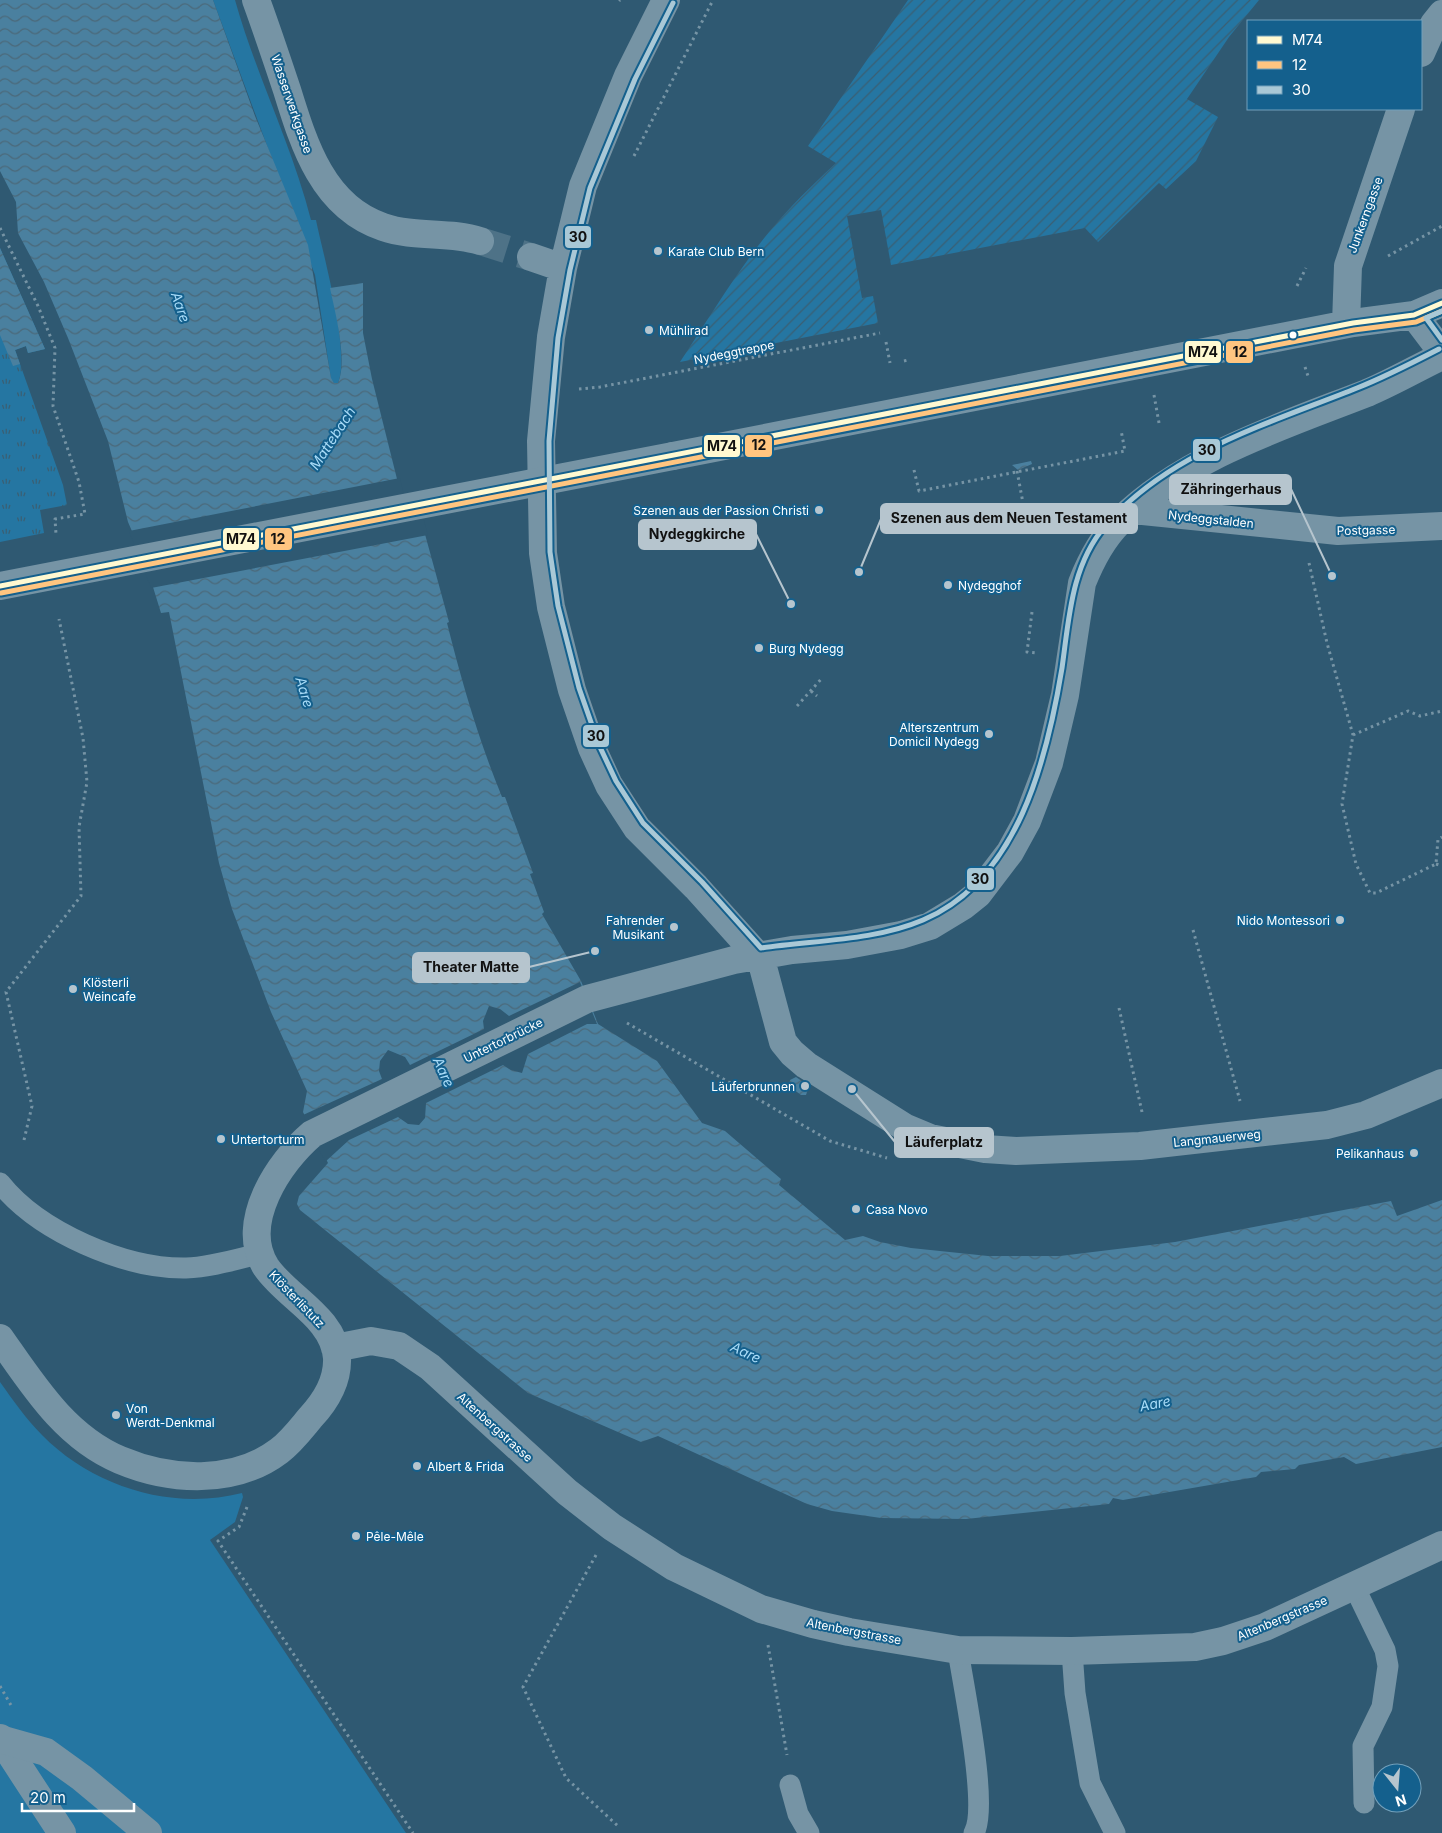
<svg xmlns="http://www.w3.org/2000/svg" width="1442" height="1833" font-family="Inter,sans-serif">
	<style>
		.grass { fill: #2576a2 }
		.park { fill: url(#park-tufts) }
		.garden { fill: url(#garden-furrows) }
		.water { fill: url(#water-waves) }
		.pier { fill: #2f5972 }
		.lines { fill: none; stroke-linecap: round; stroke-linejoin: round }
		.minor-tunnel { stroke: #4e7287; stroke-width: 28; stroke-dasharray: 28 14; stroke-linecap: butt }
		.path { stroke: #7694a5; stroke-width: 3; stroke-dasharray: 2.5 4; stroke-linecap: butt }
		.service { stroke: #7694a5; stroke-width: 21 }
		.pedestrian { stroke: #7694a5; stroke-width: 28 }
		.minor { stroke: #7694a5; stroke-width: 28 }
		.tertiary { stroke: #7694a5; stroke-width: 28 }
		.tertiary-bridge { stroke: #7694a5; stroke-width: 28 }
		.bus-1-casing { stroke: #14608d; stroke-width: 9 }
		.bus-2-casing { stroke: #14608d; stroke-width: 9 }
		.bus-3-casing { stroke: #14608d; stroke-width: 9 }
		.bus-1 { stroke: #fff9d1; stroke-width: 5 }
		.bus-2 { stroke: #ffc580; stroke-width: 5 }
		.bus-3 { stroke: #a9c8d6; stroke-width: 5 }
		.poi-dot { fill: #b6c5ce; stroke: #14608d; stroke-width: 2 }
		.bus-dot { fill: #fff; stroke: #14608d; stroke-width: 2 }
		.labels { text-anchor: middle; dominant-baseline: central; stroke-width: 4; stroke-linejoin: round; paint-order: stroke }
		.street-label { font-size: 12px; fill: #fff; stroke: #14608d }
		.poi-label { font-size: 12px; fill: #fff; stroke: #14608d; text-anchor: start }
		.water-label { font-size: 14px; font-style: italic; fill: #a9dcf8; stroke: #14608d }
		.leader { fill: none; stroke: #b6c5ce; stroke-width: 2 }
		.callout-dot { fill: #b6c5ce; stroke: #14608d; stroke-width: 2 }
		.callout { fill: #b6c5ce; stroke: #b6c5ce; stroke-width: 2 }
		.callout-label { font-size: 14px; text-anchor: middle; font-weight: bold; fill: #111 }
		.line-badge { stroke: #14608d; stroke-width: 2 }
		.pale-badge-label { font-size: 14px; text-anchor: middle; font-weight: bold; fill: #111 }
	</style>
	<defs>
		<pattern id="park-tufts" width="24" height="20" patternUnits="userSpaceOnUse" patternTransform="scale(1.25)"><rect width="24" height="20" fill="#2576a2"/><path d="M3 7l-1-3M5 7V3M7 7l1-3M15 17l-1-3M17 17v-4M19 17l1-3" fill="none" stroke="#3a5f73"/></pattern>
		<pattern id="garden-furrows" width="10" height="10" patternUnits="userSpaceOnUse" patternTransform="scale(1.25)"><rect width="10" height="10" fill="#2576a2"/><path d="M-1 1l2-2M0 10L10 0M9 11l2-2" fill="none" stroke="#3a5f73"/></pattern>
		<pattern id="water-waves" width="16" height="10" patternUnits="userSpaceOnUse" patternTransform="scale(1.25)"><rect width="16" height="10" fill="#4a809f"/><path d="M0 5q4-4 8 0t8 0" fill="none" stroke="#4b697a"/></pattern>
	</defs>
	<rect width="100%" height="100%" fill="#2f5972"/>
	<path class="grass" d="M 213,0 L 235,0 C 256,75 292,145 311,220 L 316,220 C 323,254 351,354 338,383 L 334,383 L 331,379 L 315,275 Z
		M 0,1382 C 13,1400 26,1419 42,1435 C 93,1487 172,1511 242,1493 L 243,1497 L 235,1522 L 210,1540 L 406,1833 L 0,1833 Z"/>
	<path class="park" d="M 0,248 L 45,349 L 28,353 L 26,346 L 15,350 L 63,485 L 67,505 L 40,510 L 44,533 L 0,542 Z"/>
	<path class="garden" d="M 908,0 L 1259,0 L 1229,37 L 1187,99 L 1218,117 L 1196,161 L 1166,189 L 1159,183 L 1098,242 L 1085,228 L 891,265 L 881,210 L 847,216 L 862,298 L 873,296 L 878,323 L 680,362 C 715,309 748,252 792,206 C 806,191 821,177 836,163 L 808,146 Z"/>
	<path class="water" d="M 0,0 L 213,0 L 255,116 L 308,245 L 331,378 L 334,383 L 338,383 C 348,360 335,312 330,288 L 363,283 L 363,333 L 372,379 L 404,507 L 417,505 L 449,622 L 447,623 C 462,683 479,741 502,797 L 505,797 L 533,873 L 530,874 L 544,912 L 542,914 L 581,981 L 598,1024 L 657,1061 L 702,1123 L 725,1131 L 781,1179 L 779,1185 L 845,1240 L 863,1236 L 880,1242 L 911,1248 L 988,1256 L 1060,1256 L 1175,1242 L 1391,1201 L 1397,1216 L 1442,1200 L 1442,1447 L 1356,1464 L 1344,1457 L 1299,1465 L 1295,1469 L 1261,1472 L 1256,1477 L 1123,1500 L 1113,1498 L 1109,1504 L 966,1519 L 881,1518 L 832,1511 L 807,1504 L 658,1436 L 641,1442 L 528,1393 L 300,1210 L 297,1204 L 299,1196 L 328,1163 L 303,1112 L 307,1091 L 271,1012 L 232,909 L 219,863 L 169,612 L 161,613 L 145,561 L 128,522 L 108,441 L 68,338 L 44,282 L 18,233 L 16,202 L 0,171 Z
		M 0,248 L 45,349 L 28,353 L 26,346 L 15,350 L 20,364 L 13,366 L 0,335 Z
		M 1031,461 L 1032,464 L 1018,470 L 1012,465 Z
		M 796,1077 L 809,1086 L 806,1095 L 801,1095 L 789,1086 L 790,1080 Z"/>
	<path class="pier" d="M 400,478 L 406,505 L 419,503 L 428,535 L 151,588 L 129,531 Z
		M 580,982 L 597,1024 L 587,1024 L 528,1054 L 522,1073 L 511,1070 L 503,1065 L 426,1103 L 425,1118 L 419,1125 L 408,1124 L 398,1117 L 349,1140 L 325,1162 L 303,1115 L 382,1079 L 379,1071 L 380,1061 L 388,1050 L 405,1057 L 410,1065 L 484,1029 L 483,1021 L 489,1006 L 500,1009 L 509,1016 Z"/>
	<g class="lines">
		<path class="minor-tunnel" d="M 480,241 L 531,257"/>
		<path class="path" d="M 619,1 L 620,0
			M 634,156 L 713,0
			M 0,228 L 38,306 L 55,348 L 53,406 L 79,482 L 85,514 L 55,519 L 56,534
			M 1388,256 L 1442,226
			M 1297,286 L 1306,268
			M 886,342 L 890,363
			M 904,361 L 908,360
			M 1305,367 L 1308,376
			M 579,389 L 600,387 L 880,333
			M 1154,395 L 1159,423
			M 914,470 L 919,491 L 1125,451 L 1121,430
			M 1017,471 L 1023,503
			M 1309,563 L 1327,643 L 1353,735 L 1342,804 L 1356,864 L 1370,893 L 1376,893 L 1436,864 L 1438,839 L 1442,837
			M 1032,612 L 1027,652 L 1037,653
			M 811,691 L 817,696
			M 797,706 L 823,677
			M 1353,735 L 1408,711 L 1420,716 L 1442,711
			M 1436,864 L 1442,866
			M 1193,930 L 1240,1101
			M 1119,1008 L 1142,1112
			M 627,1023 L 830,1141 L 887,1158
			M 24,1140 L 32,1106 L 6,992 L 81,896 L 79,827 L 87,782 L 83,738 L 59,619
			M 247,1507 L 239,1527 L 218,1541 L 413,1833
			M 596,1555 L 523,1687 L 566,1778 L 619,1827
			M 768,1645 L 787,1755
			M 0,1686 L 12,1707"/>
		<path class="service" d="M 0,1183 C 39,1232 125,1269 186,1268 C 212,1267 237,1259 262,1253
			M 1354,1586 L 1385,1650 L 1388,1666 L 1382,1707 L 1363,1746 L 1364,1803
			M 958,1650 C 963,1685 989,1807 974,1833
			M 1072,1651 L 1075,1693 L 1090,1783 L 1115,1833
			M 790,1785 L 798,1814 L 809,1833"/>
		<path class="pedestrian" d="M 0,1738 L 62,1833"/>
		<path class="minor" d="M 256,0 C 267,30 277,60 287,90 C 304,145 323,207 383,227 C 415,238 449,231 480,241
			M 666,0 L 628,76 L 583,186 L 563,268 L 551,337 L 541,441 L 543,553 L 551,607 L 572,690 L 592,748 L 609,785 L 637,828 L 696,887 L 758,956 L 763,967 L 783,1042 L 792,1053 L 806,1065 L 906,1128 L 930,1138 L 985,1149 L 1016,1151 L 1140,1146 L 1327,1125 L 1366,1115 L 1442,1083
			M 1421,53 L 1434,24 L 1442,14
			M 531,257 L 563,268
			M 1414,315 L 1442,352
			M 1346,324 L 1348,266 L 1401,109
			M 1138,365 L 1353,323 L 1414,315 L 1442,303
			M 1133,510 L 1338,531 L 1442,526
			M 0,1338 C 33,1385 65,1437 120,1460 C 170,1481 234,1485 279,1451 C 291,1442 300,1430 310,1418 C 325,1402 338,1381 337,1358 C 334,1317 287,1298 266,1267 C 238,1223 279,1162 312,1134 L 587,999 L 734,960 L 792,950 L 847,945 L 901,935 L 930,926 L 963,906 L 978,894 L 1010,852 L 1027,821 L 1049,763 L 1065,695 L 1082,583 C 1091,560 1102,539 1119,522 C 1182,458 1285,425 1367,393 C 1393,382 1417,368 1442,356
			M 335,1348 L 371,1341 L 399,1346 L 430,1367 L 567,1492 L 612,1527 L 674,1567 L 761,1609 L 813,1624 L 849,1632 L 958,1650 L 1072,1651 L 1195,1647 L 1223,1641 L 1265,1627 L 1442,1545
			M 0,1739 L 46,1752 L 82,1778 L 148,1833"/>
		<path class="tertiary" d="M 673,456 L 1138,365"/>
		<path class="tertiary-bridge" d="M 0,586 L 673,456"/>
		<defs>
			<path id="bus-1" d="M 0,586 L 1353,323 L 1414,315 L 1442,303"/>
			<path id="bus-2" d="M 1,593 L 1354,330 L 1416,322 L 1442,311"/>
			<path id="bus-3" d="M 673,3 L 635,79 L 590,188 L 570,270 L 558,338 L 549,441 L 550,552 L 558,606 L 579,688 L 599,745 L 616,781 L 643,823 L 702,882 L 761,948 C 814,940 874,941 923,920 C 1018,880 1047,759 1062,668 C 1069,619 1071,566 1105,526 C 1169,452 1270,423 1357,388 C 1385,377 1412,363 1439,349
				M 1442,311 L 1426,318 L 1442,340"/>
		</defs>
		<use href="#bus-1" class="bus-1-casing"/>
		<use href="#bus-2" class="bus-2-casing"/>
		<use href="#bus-3" class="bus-3-casing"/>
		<use href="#bus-1" class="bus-1"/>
		<use href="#bus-2" class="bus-2"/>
		<use href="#bus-3" class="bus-3"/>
	</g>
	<g class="poi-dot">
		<circle cx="658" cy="251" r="5"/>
		<circle cx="649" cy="330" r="5"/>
		<circle cx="819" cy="510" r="5"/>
		<circle cx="948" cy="585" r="5"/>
		<circle cx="759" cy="648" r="5"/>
		<circle cx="989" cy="734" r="5"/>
		<circle cx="1340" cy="920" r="5"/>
		<circle cx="674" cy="927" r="5"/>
		<circle cx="73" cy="989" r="5"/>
		<circle cx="805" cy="1086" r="5"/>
		<circle cx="221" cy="1139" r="5"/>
		<circle cx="1414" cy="1153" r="5"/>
		<circle cx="856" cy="1209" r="5"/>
		<circle cx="116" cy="1415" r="5"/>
		<circle cx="417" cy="1466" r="5"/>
		<circle cx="356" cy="1536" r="5"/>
	</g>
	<circle class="bus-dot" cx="1293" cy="335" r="4.5"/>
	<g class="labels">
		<g class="street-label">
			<text transform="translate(292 104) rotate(71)">Wasserwerkgasse</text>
			<text transform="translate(1365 215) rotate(-70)">Junkerngasse</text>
			<text transform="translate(734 352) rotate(-11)">Nydeggtreppe</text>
			<text transform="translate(1211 519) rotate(6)">Nydeggstalden</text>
			<text transform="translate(1366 530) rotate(-1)">Postgasse</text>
			<text transform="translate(503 1040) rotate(-26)">Untertorbrücke</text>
			<text transform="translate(1217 1138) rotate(-6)">Langmauerweg</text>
			<text transform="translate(297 1299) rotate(46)">Klösterlistutz</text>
			<text transform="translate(495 1427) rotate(42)">Altenbergstrasse</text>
			<text transform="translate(1282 1618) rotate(-23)">Altenbergstrasse</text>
			<text transform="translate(854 1631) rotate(11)">Altenbergstrasse</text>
		</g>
		<g class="poi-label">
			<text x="668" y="251">Karate Club Bern</text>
			<text x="659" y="330">Mühlirad</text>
			<text x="809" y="510" text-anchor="end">Szenen aus der Passion Christi</text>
			<text x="958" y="585">Nydegghof</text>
			<text x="769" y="648">Burg Nydegg</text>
			<text x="979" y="727" text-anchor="end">Alterszentrum<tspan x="979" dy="14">Domicil Nydegg</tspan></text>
			<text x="664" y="920" text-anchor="end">Fahrender<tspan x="664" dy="14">Musikant</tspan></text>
			<text x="1330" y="920" text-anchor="end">Nido Montessori</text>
			<text x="83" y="982">Klösterli<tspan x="83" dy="14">Weincafe</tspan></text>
			<text x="795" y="1086" text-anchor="end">Läuferbrunnen</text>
			<text x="231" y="1139">Untertorturm</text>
			<text x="1404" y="1153" text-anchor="end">Pelikanhaus</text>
			<text x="866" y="1209">Casa Novo</text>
			<text x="126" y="1408">Von<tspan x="126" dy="14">Werdt-Denkmal</tspan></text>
			<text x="427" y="1466">Albert &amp; Frida</text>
			<text x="366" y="1536">Pêle-Mêle</text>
		</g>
		<g class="water-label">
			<text transform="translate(181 307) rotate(71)">Aare</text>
			<text transform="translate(332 438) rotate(-57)">Mattebach</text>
			<text transform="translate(305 692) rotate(73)">Aare</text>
			<text transform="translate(444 1072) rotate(65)">Aare</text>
			<text transform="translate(746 1352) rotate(25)">Aare</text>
			<text transform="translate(1155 1403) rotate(-11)">Aare</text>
		</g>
	</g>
	<path class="leader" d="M1332 576L1291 489M859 572L881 519M791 604L756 534M595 951L529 967M852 1089L895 1142"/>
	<g class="callout-dot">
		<circle cx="1332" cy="576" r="5"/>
		<circle cx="859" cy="572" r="5"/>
		<circle cx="791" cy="604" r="5"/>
		<circle cx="595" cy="951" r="5"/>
		<circle cx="852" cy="1089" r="5"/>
	</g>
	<g class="callout">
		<rect x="1170" y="475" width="121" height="29" rx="5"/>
		<rect x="881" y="504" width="256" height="29" rx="5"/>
		<rect x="639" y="520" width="117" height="29" rx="5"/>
		<rect x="413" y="953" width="116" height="29" rx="5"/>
		<rect x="895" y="1128" width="98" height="29" rx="5"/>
	</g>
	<g class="callout-label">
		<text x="1231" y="494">Zähringerhaus</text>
		<text x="1009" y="523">Szenen aus dem Neuen Testament</text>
		<text x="697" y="539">Nydeggkirche</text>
		<text x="471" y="972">Theater Matte</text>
		<text x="944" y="1147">Läuferplatz</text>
	</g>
	<g class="line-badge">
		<rect x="564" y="225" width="28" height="24" rx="5" fill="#a9c8d6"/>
		<rect x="1184" y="340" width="38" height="24" rx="5" fill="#fff9d1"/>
		<rect x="1225" y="340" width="29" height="24" rx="5" fill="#ffc580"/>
		<rect x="744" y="434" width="29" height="24" rx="5" fill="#ffc580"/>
		<rect x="703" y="434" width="38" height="24" rx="5" fill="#fff9d1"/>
		<rect x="1192" y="438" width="29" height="24" rx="5" fill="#a9c8d6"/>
		<rect x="264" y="527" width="29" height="24" rx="5" fill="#ffc580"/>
		<rect x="222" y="527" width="38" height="24" rx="5" fill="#fff9d1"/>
		<rect x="582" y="724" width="28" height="24" rx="5" fill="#a9c8d6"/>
		<rect x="966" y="867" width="29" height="24" rx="5" fill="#a9c8d6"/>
	</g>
	<g class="pale-badge-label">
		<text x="578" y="242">30</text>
		<text x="1203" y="357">M74</text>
		<text x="1240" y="357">12</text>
		<text x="759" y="450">12</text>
		<text x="722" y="451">M74</text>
		<text x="1207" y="455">30</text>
		<text x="278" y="544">12</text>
		<text x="241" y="544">M74</text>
		<text x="596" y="741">30</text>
		<text x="980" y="884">30</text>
	</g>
	<rect x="1247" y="20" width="175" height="90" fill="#14608d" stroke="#72a0bb"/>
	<rect x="1257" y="36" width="25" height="8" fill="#fff9d1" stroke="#72a0bb"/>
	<text x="1292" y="45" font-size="15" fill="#ffffff">M74</text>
	<rect x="1257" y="61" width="25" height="8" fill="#ffc580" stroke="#72a0bb"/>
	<text x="1292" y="70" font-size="15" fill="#ffffff">12</text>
	<rect x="1257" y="86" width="25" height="8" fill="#a9c8d6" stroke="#72a0bb"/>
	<text x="1292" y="95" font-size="15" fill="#ffffff">30</text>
	<g transform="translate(1397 1788) rotate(163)"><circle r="24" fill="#14608d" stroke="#72a0bb"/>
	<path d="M0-4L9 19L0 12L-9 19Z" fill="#b6c5ce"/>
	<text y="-8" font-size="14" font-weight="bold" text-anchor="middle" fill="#ffffff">N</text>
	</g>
	<path d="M22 1803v8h112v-8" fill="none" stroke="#ffffff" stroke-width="2.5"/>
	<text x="30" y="1803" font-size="15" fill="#ffffff" stroke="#14608d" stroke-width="4" paint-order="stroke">20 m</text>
</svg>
